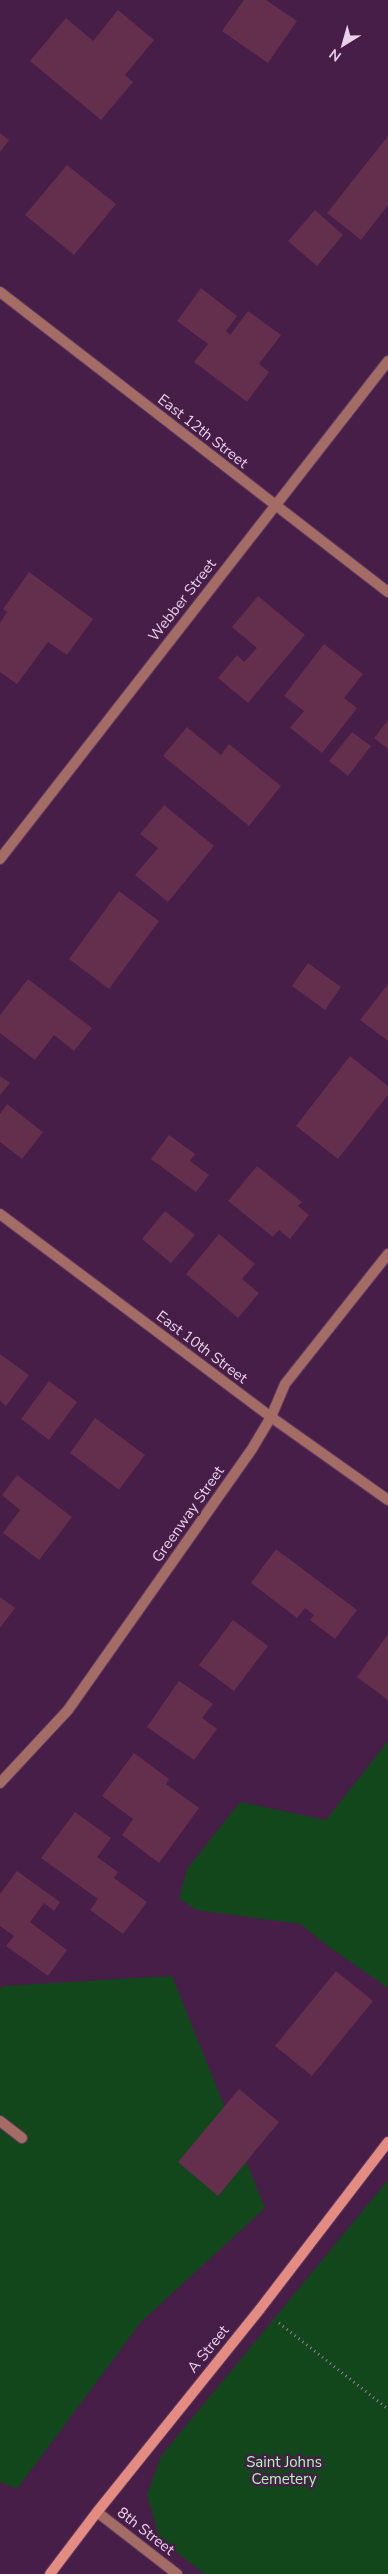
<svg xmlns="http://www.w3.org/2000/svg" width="388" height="2574" font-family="'Nunito Sans',sans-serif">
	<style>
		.green { fill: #12471c }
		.building { fill: #642e4d }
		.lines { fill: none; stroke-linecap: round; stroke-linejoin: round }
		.lane-casing { stroke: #613b61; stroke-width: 12 }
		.street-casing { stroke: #613b61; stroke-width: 12 }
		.secondary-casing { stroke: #613b61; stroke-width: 12 }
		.path { stroke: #9e7e9e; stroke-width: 3; stroke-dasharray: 1 4; stroke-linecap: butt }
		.lane { stroke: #a36c65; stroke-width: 10 }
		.street { stroke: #a36c65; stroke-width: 10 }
		.secondary { stroke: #e48c82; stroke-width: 10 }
		.labels { text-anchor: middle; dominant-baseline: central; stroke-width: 5; stroke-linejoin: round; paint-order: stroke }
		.street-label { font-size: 15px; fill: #ead1ea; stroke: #471e47 }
		.park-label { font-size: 15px; fill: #a8fbb0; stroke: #471e47 }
	</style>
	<rect width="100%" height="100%" fill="#471e47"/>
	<path class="green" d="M 388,1741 L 388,1988 L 329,1947 L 300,1924 L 196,1910 L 179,1898 L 187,1869 L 240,1802 L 326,1820 Z
		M 172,1976 L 265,2208 L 141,2322 L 17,2489 L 0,2482 L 0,1989 L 3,1986 Z
		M 388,2180 L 388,2574 L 205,2574 L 160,2540 L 147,2495 L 161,2456 Z"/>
	<path class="building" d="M 244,0 L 266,0 L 297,21 L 268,63 L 222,31 Z
		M 118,10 L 154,40 L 125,75 L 133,82 L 101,120 L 30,61 L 66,18 L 93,41 Z
		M 0,133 L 9,140 L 0,152 Z
		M 388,136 L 388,205 L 361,240 L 327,213 Z
		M 67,165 L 116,204 L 74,255 L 25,215 Z
		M 315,210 L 343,235 L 317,266 L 288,241 Z
		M 201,288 L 237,316 L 226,331 L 230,335 L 248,311 L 281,335 L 259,364 L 269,372 L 247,402 L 194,362 L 208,344 L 177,321 Z
		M 29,572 L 93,619 L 67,655 L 48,642 L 17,684 L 0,672 L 0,623 L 7,612 L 3,609 Z
		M 258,596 L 305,635 L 248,703 L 218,678 L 237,655 L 244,662 L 257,648 L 232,627 Z
		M 324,644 L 363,674 L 344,698 L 357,708 L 322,753 L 290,728 L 304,711 L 284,696 Z
		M 388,720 L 388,749 L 374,738 Z
		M 187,727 L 221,755 L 229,744 L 281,786 L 249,826 L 163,756 Z
		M 352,732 L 371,746 L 348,776 L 329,761 Z
		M 164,805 L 214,846 L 168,902 L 135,875 L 158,848 L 140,834 Z
		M 119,891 L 159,921 L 109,989 L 69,959 Z
		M 308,963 L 341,987 L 325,1010 L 292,986 Z
		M 28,979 L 92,1028 L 74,1051 L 54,1035 L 35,1060 L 0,1033 L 0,1015 Z
		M 388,984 L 388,1041 L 360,1020 Z
		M 350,1056 L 388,1086 L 388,1095 L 338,1159 L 296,1126 Z
		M 0,1076 L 10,1083 L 0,1095 Z
		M 7,1104 L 43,1132 L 22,1159 L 0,1142 L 0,1114 Z
		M 169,1135 L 195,1154 L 190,1161 L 209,1175 L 196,1192 L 151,1159 Z
		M 257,1166 L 302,1202 L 298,1206 L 309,1215 L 290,1239 L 279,1230 L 273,1237 L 228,1201 Z
		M 165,1211 L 195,1235 L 171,1263 L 142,1239 Z
		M 219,1234 L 255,1264 L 242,1279 L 259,1293 L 238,1318 L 186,1274 Z
		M 0,1354 L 29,1375 L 6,1406 L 0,1401 Z
		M 49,1381 L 77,1402 L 49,1440 L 21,1419 Z
		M 95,1418 L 145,1455 L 119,1490 L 70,1453 Z
		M 17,1475 L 72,1517 L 39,1560 L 3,1533 L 20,1510 L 2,1495 Z
		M 276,1549 L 357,1610 L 335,1639 L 310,1620 L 314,1615 L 305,1608 L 297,1618 L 251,1583 Z
		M 0,1597 L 15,1608 L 0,1628 Z
		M 233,1620 L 268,1646 L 234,1691 L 199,1665 Z
		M 388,1634 L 388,1700 L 357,1677 Z
		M 179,1681 L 213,1704 L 202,1718 L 217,1729 L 194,1760 L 147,1727 Z
		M 134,1753 L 169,1779 L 166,1784 L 199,1808 L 159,1863 L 122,1835 L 133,1819 L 102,1796 Z
		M 75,1812 L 111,1838 L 97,1857 L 118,1872 L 114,1878 L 147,1902 L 123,1934 L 90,1910 L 98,1899 L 41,1858 Z
		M 17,1871 L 60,1902 L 54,1911 L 44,1903 L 30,1922 L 67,1950 L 48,1976 L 6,1946 L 14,1936 L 0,1926 L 0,1894 Z
		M 336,1971 L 373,2001 L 312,2076 L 275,2046 Z
		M 239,2089 L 279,2122 L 218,2196 L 178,2162 Z"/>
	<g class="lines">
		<defs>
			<path id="lane" d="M 0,2121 L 22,2138"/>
			<path id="street" d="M 0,292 L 388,592
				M 0,859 L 388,361
				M 0,1214 L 271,1417 L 388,1500
				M 0,1783 L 68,1710 L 252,1449 L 271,1417 L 285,1384 L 388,1254
				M 97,2512 L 177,2574"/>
			<path id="secondary" d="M 50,2574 L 97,2512 L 260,2309 L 388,2142"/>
		</defs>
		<use href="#lane" class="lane-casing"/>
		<use href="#street" class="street-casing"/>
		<use href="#secondary" class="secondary-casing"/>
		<path class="path" d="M 279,2323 L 388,2409"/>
		<use href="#lane" class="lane"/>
		<use href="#street" class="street"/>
		<use href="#secondary" class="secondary"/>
	</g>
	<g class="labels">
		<g class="street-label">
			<text transform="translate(203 431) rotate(38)">East 12th Street</text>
			<text transform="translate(182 600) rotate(-52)">Webber Street</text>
			<text transform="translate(202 1347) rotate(37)">East 10th Street</text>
			<text transform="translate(188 1514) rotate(-55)">Greenway Street</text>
			<text transform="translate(208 2349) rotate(-51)">A Street</text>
			<text transform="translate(146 2531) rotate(38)">8th Street</text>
		</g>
		<g class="park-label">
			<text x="284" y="2462">Saint Johns<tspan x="284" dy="17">Cemetery</tspan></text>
		</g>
	</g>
	<g transform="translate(343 45) rotate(217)" stroke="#471e47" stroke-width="4" paint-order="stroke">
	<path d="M0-4L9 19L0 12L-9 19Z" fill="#ead1ea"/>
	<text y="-8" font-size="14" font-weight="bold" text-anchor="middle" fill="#ead1ea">N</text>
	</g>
</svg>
